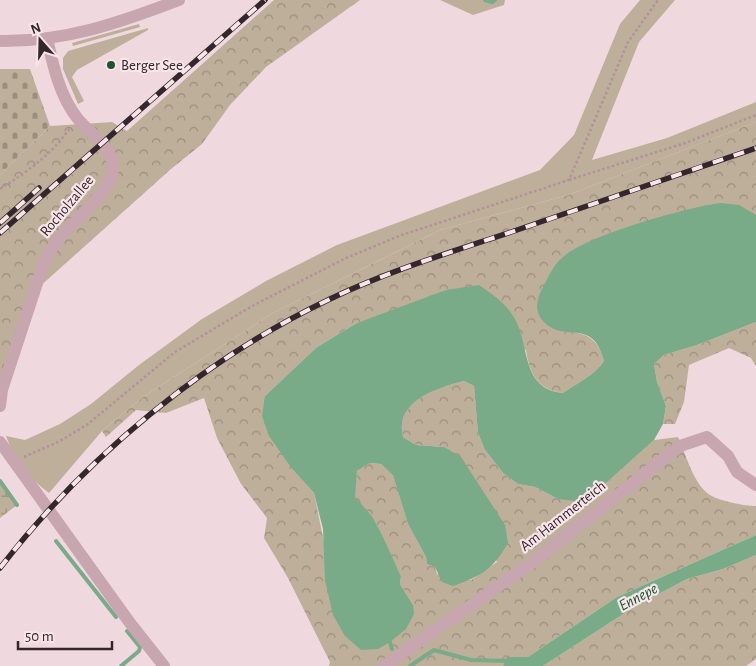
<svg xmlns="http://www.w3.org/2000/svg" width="756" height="666" font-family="'Alegreya Sans',sans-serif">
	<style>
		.grass { fill: #beaf9a }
		.forest { fill: url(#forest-crowns) }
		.wetland { fill: url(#wetland-marsh) }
		.cemetery { fill: url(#cemetery-stones) }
		.water { fill: #79ab88 }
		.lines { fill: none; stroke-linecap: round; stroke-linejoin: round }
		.stream { stroke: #79ab88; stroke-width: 4 }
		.path { stroke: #b3909b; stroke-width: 2.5; stroke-dasharray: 2.5 2.5; stroke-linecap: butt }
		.minor { stroke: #c7a6af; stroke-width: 12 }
		.rail-casing { stroke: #33262c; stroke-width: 5.5 }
		.rail { stroke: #f8e5e9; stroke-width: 4; stroke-dasharray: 11; stroke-linecap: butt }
		.poi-dot { fill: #1e532e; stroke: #f8e5e9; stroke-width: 2 }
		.labels { text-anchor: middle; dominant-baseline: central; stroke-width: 4.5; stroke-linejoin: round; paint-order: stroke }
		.poi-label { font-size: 15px; fill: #33262c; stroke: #f8e5e9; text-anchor: start }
		.street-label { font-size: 15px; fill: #33262c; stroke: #f8e5e9 }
		.water-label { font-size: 16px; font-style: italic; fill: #1e532e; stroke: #f8e5e9 }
	</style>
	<defs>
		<pattern id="forest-crowns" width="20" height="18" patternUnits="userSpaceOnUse" patternTransform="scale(1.25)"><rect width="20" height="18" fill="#beaf9a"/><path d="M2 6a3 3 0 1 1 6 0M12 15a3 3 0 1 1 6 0" fill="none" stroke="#9b8e7e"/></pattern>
		<pattern id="wetland-marsh" width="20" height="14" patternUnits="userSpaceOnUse" patternTransform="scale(1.25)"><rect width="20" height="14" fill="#beaf9a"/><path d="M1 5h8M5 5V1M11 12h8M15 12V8" fill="none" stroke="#9b8e7e"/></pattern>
		<pattern id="cemetery-stones" width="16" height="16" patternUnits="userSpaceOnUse" patternTransform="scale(1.25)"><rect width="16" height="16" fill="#beaf9a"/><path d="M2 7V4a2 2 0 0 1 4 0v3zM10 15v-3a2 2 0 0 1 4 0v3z" fill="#9b8e7e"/></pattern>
	</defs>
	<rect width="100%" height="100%" fill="#f0d9de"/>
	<path class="grass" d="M 440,0 L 505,0 L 504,5 L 473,15 Z
		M 640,0 L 675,0 L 639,42 L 592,160 L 667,138 L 756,102 L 756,122 L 568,195 L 440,230 L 273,313 L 143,397 L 102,431 L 49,493 C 29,478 14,459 6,436 L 25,440 L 60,424 L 91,404 L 139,365 L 202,319 L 266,281 L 337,245 L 540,170 L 574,135 L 620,24 Z
		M 139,24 L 140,27 L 73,46 L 72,43 Z
		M 148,28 L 148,30 L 77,70 L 72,77 L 84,101 L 78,104 L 63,69 L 63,58 L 68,51 Z"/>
	<path class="forest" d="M 274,0 L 360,0 L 266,67 L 230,105 L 202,144 L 171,169 L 28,297 L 0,382 L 0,175 L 50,126 L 112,122 L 127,131 Z
		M 756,122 L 756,215 L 545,323 C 571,337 595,325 604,361 C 595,375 577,383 563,393 C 538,390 529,373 526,350 L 387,313 L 357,323 L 317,347 L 265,396 L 293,470 L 314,493 L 325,547 L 413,605 L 400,584 L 401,576 L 372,516 L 354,497 L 357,471 L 370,463 L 381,464 L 393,474 L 408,524 L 426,557 L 427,564 L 435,567 L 437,574 L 471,580 L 497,562 L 444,447 L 416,445 L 403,437 C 394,400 437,388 464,381 L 474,386 L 478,433 L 485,450 L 503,473 L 518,484 L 535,487 L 558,499 L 595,493 L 654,440 L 678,437 C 686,454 693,484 710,495 C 719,501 745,506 756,506 L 756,535 L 617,597 L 528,657 L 507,657 L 503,666 L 329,666 L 330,662 L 288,578 L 264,538 L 267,518 L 241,484 L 217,438 L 204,398 L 166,413 L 136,410 L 106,437 L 102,431 L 143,397 L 273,313 L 440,230 L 568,195 Z
		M 756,322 L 756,366 L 751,358 L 729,348 L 689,365 L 684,402 L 675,424 L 663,424 L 666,406 L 657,382 L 654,364 L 664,355 L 697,345 Z
		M 756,555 L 756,659 L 746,666 L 543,666 L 634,607 L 687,579 L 723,569 Z"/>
	<path class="wetland" d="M 0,482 L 17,505 L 0,518 Z"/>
	<path class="cemetery" d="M 0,69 L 30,69 L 50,126 L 0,175 Z"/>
	<path class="water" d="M 721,203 L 739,205 L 756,215 L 756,322 L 697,345 L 664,355 L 654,364 L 657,382 L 666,406 L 663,424 L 654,440 L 595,493 L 575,501 L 558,499 L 535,487 L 518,484 L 503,473 L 485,450 L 478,433 L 474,386 L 464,381 C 438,388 394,400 403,437 L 416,445 L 444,447 L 461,457 L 505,525 L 508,543 C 493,569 482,576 453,586 L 442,582 L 435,567 L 427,564 L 426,557 L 408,524 L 393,475 L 381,464 L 370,463 L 357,471 L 355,497 L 372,516 L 383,537 L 401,576 L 400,584 L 413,605 L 414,614 L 406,629 L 390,642 L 378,649 L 361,650 L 345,636 L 333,615 L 325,580 L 323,529 L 314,493 L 293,470 L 269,436 L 262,416 L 265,396 L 317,347 L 357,323 L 446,290 L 479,285 C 493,295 506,303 515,319 C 530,346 521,389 563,393 C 577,383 595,375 604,361 C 593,317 566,343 545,323 C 534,313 536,300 542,289 C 548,278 553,265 563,257 C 588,235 687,207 721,203 Z
		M 756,535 L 756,555 L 723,569 L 687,579 L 634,607 L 543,666 L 503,666 L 507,657 L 528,657 L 617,597 Z"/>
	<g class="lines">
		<path class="stream" d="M 485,0 L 492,2 L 495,0
			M 0,481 L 17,505
			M 56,541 L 116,617
			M 390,642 L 392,649
			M 121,666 L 139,651 L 140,647 L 127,631
			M 410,666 L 434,650 L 471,660 L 509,661"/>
		<path class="path" d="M 569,180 L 685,143 L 756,115
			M 0,189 C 27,172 51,155 70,128
			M 24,457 L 60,441 L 88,424 L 175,352 L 254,305 L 346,258 L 399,236 L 569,180 L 628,42 L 658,0"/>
		<path class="minor" d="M 0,41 C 65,42 119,23 179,0
			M 0,406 L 2,390 L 44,262 C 48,255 52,248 56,242 C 68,227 108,192 112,175 C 119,151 91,135 78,119 C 60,97 53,66 47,38
			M 0,442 L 130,623 L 164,666
			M 384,666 L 533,562 L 680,446 L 707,437 L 728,456 L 737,472 L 756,485"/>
		<defs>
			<path id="rail" d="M 0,223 L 39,188
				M 0,233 L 265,0
				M 0,568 C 86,457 204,359 330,299 C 390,270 455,251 517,230 C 597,203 676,175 756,148"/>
		</defs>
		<use href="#rail" class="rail-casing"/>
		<use href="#rail" class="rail"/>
	</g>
	<circle class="poi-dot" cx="111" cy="65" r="5"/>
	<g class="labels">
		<g class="poi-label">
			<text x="121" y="65">Berger See</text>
		</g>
		<g class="street-label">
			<text transform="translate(67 206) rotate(-50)">Rocholzallee</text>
			<text transform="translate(563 516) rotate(-38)">Am Hammerteich</text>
		</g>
		<g class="water-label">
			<text transform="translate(638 597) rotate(-28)">Ennepe</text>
		</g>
	</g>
	<g transform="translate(40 40) rotate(340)" stroke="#f8e5e9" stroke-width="4" paint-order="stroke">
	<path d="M0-4L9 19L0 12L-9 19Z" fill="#33262c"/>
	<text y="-8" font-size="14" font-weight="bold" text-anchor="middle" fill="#33262c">N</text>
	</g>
	<path d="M18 641v8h94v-8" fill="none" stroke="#33262c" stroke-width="2.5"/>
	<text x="25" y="641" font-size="15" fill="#33262c" stroke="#f8e5e9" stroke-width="4" paint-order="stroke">50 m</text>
</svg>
